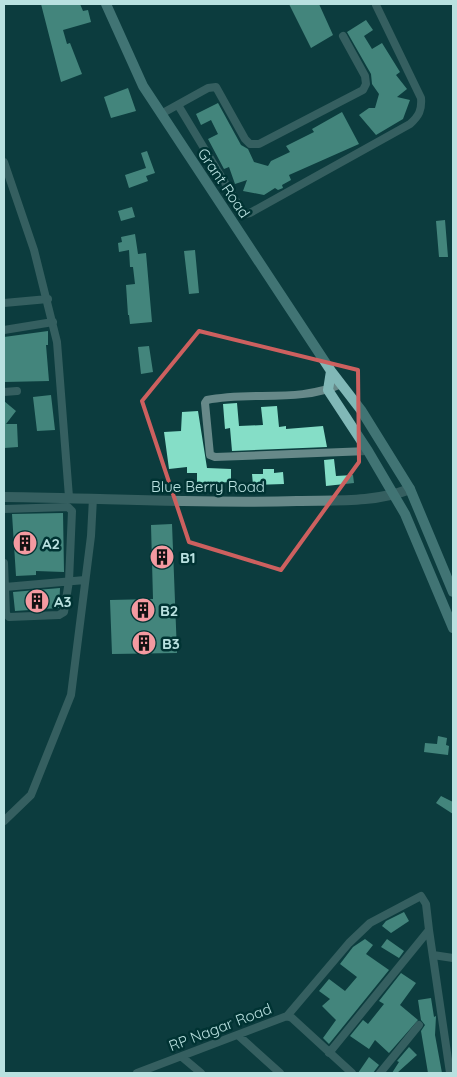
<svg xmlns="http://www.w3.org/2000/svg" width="457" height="1077" font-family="Quicksand,sans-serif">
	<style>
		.building { fill: #85dec7 }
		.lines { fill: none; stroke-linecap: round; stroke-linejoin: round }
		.minor { stroke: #678989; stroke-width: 8 }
		.tertiary { stroke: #678989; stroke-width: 10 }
		.secondary { stroke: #81b8b7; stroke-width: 10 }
		.marked { fill: none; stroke: #cd605f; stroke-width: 4; stroke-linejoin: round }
		.labels { text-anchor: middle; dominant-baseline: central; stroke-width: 5; stroke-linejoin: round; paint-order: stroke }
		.street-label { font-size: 15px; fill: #b9e1e0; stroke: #033 }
		.poi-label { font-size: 15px; font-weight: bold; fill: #b9e1e0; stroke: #033; text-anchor: start }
	</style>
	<rect width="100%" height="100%" fill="#0c3d3e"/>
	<path class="building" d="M 41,4 L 80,4 L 83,11 L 88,10 L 91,22 L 63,30 L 67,44 L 70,43 L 82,74 L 61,82 Z
		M 289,4 L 319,4 L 333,35 L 311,48 Z
		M 366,20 L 373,30 L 364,36 L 372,49 L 382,43 L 400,72 L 396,75 L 407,89 L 397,97 L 410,100 L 403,119 L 376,135 L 359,115 L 369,108 L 375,108 L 379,94 L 372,84 L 371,74 L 347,32 Z
		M 128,88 L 136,111 L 111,118 L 104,97 Z
		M 218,103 L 241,145 L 248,149 L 254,162 L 268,166 L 271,161 L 290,152 L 286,146 L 314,132 L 312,129 L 342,112 L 359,144 L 289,175 L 291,180 L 282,185 L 283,188 L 278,190 L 275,188 L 264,195 L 243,191 L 247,180 L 235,184 L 229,167 L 224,169 L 208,139 L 218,134 L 211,120 L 201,125 L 196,114 Z
		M 147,151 L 155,173 L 146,176 L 148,181 L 129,188 L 125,175 L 146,168 L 141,153 Z
		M 132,207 L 135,217 L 121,221 L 118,211 Z
		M 445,220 L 448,257 L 439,257 L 436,221 Z
		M 135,234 L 138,254 L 146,253 L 152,322 L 130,324 L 129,315 L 128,315 L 126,285 L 135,284 L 133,267 L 130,267 L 129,250 L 119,252 L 118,243 L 122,242 L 121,237 Z
		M 195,250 L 199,293 L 189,294 L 184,251 Z
		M 48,331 L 48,345 L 46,345 L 49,381 L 4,382 L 4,337 Z
		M 149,346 L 153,372 L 141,374 L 138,347 Z
		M 51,395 L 55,430 L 37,431 L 33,397 Z
		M 4,401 L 16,411 L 6,424 L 17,424 L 18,447 L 4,448 Z
		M 237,403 L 239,426 L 263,425 L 261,407 L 277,406 L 279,427 L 286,426 L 286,429 L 323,426 L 327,447 L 232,451 L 230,428 L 225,429 L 223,404 Z
		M 198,411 L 207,468 L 231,469 L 231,482 L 197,484 L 197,473 L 187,473 L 187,467 L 169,469 L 164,432 L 181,431 L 182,412 Z
		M 334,459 L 336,476 L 353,475 L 354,483 L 326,486 L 324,460 Z
		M 263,469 L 274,469 L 274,473 L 283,472 L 284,484 L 253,485 L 252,474 L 263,474 Z
		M 63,513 L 64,572 L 36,571 L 36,575 L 16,576 L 12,514 Z
		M 172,524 L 177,653 L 112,654 L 110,600 L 153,599 L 151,525 Z
		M 60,588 L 59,608 L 15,611 L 13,592 Z
		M 438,736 L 447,738 L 446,745 L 449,746 L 448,755 L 424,752 L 425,743 L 437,744 Z
		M 441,796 L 453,802 L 453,814 L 436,803 Z
		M 404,912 L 409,921 L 391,933 L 382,926 L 386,921 Z
		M 365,939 L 373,945 L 366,954 L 389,970 L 329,1044 L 323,1038 L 336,1020 L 322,1006 L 330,999 L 319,991 L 329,979 L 345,991 L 357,977 L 340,964 L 353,947 Z
		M 387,939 L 404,951 L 399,958 L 381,947 Z
		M 401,973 L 416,983 L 400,1005 L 418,1020 L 389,1053 L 375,1040 L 369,1049 L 350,1036 L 363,1020 L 368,1024 L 384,1004 L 379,1001 Z
		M 431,998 L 434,1017 L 436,1016 L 435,1035 L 442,1073 L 428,1073 L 421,1031 L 425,1025 L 421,1020 L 418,1000 Z
		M 409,1047 L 417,1055 L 397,1073 L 392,1073 L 399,1062 L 397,1061 Z
		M 369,1057 L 379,1065 L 373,1073 L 358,1073 Z"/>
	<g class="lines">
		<path class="minor" d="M 178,105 L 242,211 L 245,214 L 250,213 L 410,124 C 419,116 422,110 421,98 L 376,5
			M 161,114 L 208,88 L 216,87 L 245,139 L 250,144 L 259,144 L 363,90 L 366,84 L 365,76 L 343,36
			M 4,162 L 34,250 L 57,342 L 69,497
			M 4,303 L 48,299
			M 4,330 L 53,322
			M 341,384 C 300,403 251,391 207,400 L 205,403 L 210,455 L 215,457 L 368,451
			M 4,392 L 17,391
			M 4,509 L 68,507 L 72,511 L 69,581 L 64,612 L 59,615 L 9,617 L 6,614 L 4,563
			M 5,587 L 85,580
			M 4,821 L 31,795 L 71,695 L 91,536 L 93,498
			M 429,930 L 450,1073
			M 433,955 L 453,958
			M 287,1016 L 349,943 L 370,923 L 421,896 L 426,904 L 429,930 L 329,1053
			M 239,1036 L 280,1073
			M 182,1057 L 201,1073
			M 137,1073 L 287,1016 L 292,1018 L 352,1073
			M 380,1073 L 419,1025"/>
		<path class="tertiary" d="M 4,497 C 101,498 199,504 297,501 C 335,500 374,503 410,489"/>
		<path class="secondary" d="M 106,4 L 143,86 L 331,371 L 361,410 L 410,489 L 453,592
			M 331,371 L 328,390 L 368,451 L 405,514 L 453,628"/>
	</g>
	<path d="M0 0H457V1077H0ZM 199,331 L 358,370 L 359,462 L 281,570 L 189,542 L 142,401 Z" fill="#0c3d3e" fill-opacity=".55" fill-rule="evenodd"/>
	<path class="marked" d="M 199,331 L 358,370 L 359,462 L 281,570 L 189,542 L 142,401 Z"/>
	<defs>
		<symbol id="building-disc" viewBox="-11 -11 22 22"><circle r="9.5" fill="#f49aa1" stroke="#033"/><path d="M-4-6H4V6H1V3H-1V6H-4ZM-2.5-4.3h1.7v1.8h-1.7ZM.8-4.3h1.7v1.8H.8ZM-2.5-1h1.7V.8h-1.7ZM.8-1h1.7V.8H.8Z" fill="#111"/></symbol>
	</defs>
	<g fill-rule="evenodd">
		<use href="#building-disc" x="11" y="529" width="28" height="28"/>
		<use href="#building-disc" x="148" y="543" width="28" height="28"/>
		<use href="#building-disc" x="23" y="587" width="28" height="28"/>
		<use href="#building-disc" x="129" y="596" width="28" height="28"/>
		<use href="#building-disc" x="130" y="629" width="28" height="28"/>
	</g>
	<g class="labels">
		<g class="street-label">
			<text transform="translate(224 183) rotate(56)">Grant Road</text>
			<text x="208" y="486">Blue Berry Road</text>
			<text transform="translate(220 1027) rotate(-21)">RP Nagar Road</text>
		</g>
		<g class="poi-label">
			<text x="42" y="543">A2</text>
			<text x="180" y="557">B1</text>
			<text x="54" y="601">A3</text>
			<text x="160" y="610">B2</text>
			<text x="162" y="643">B3</text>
		</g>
	</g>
	<rect width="457" height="1077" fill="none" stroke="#b9e1e0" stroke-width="10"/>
</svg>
